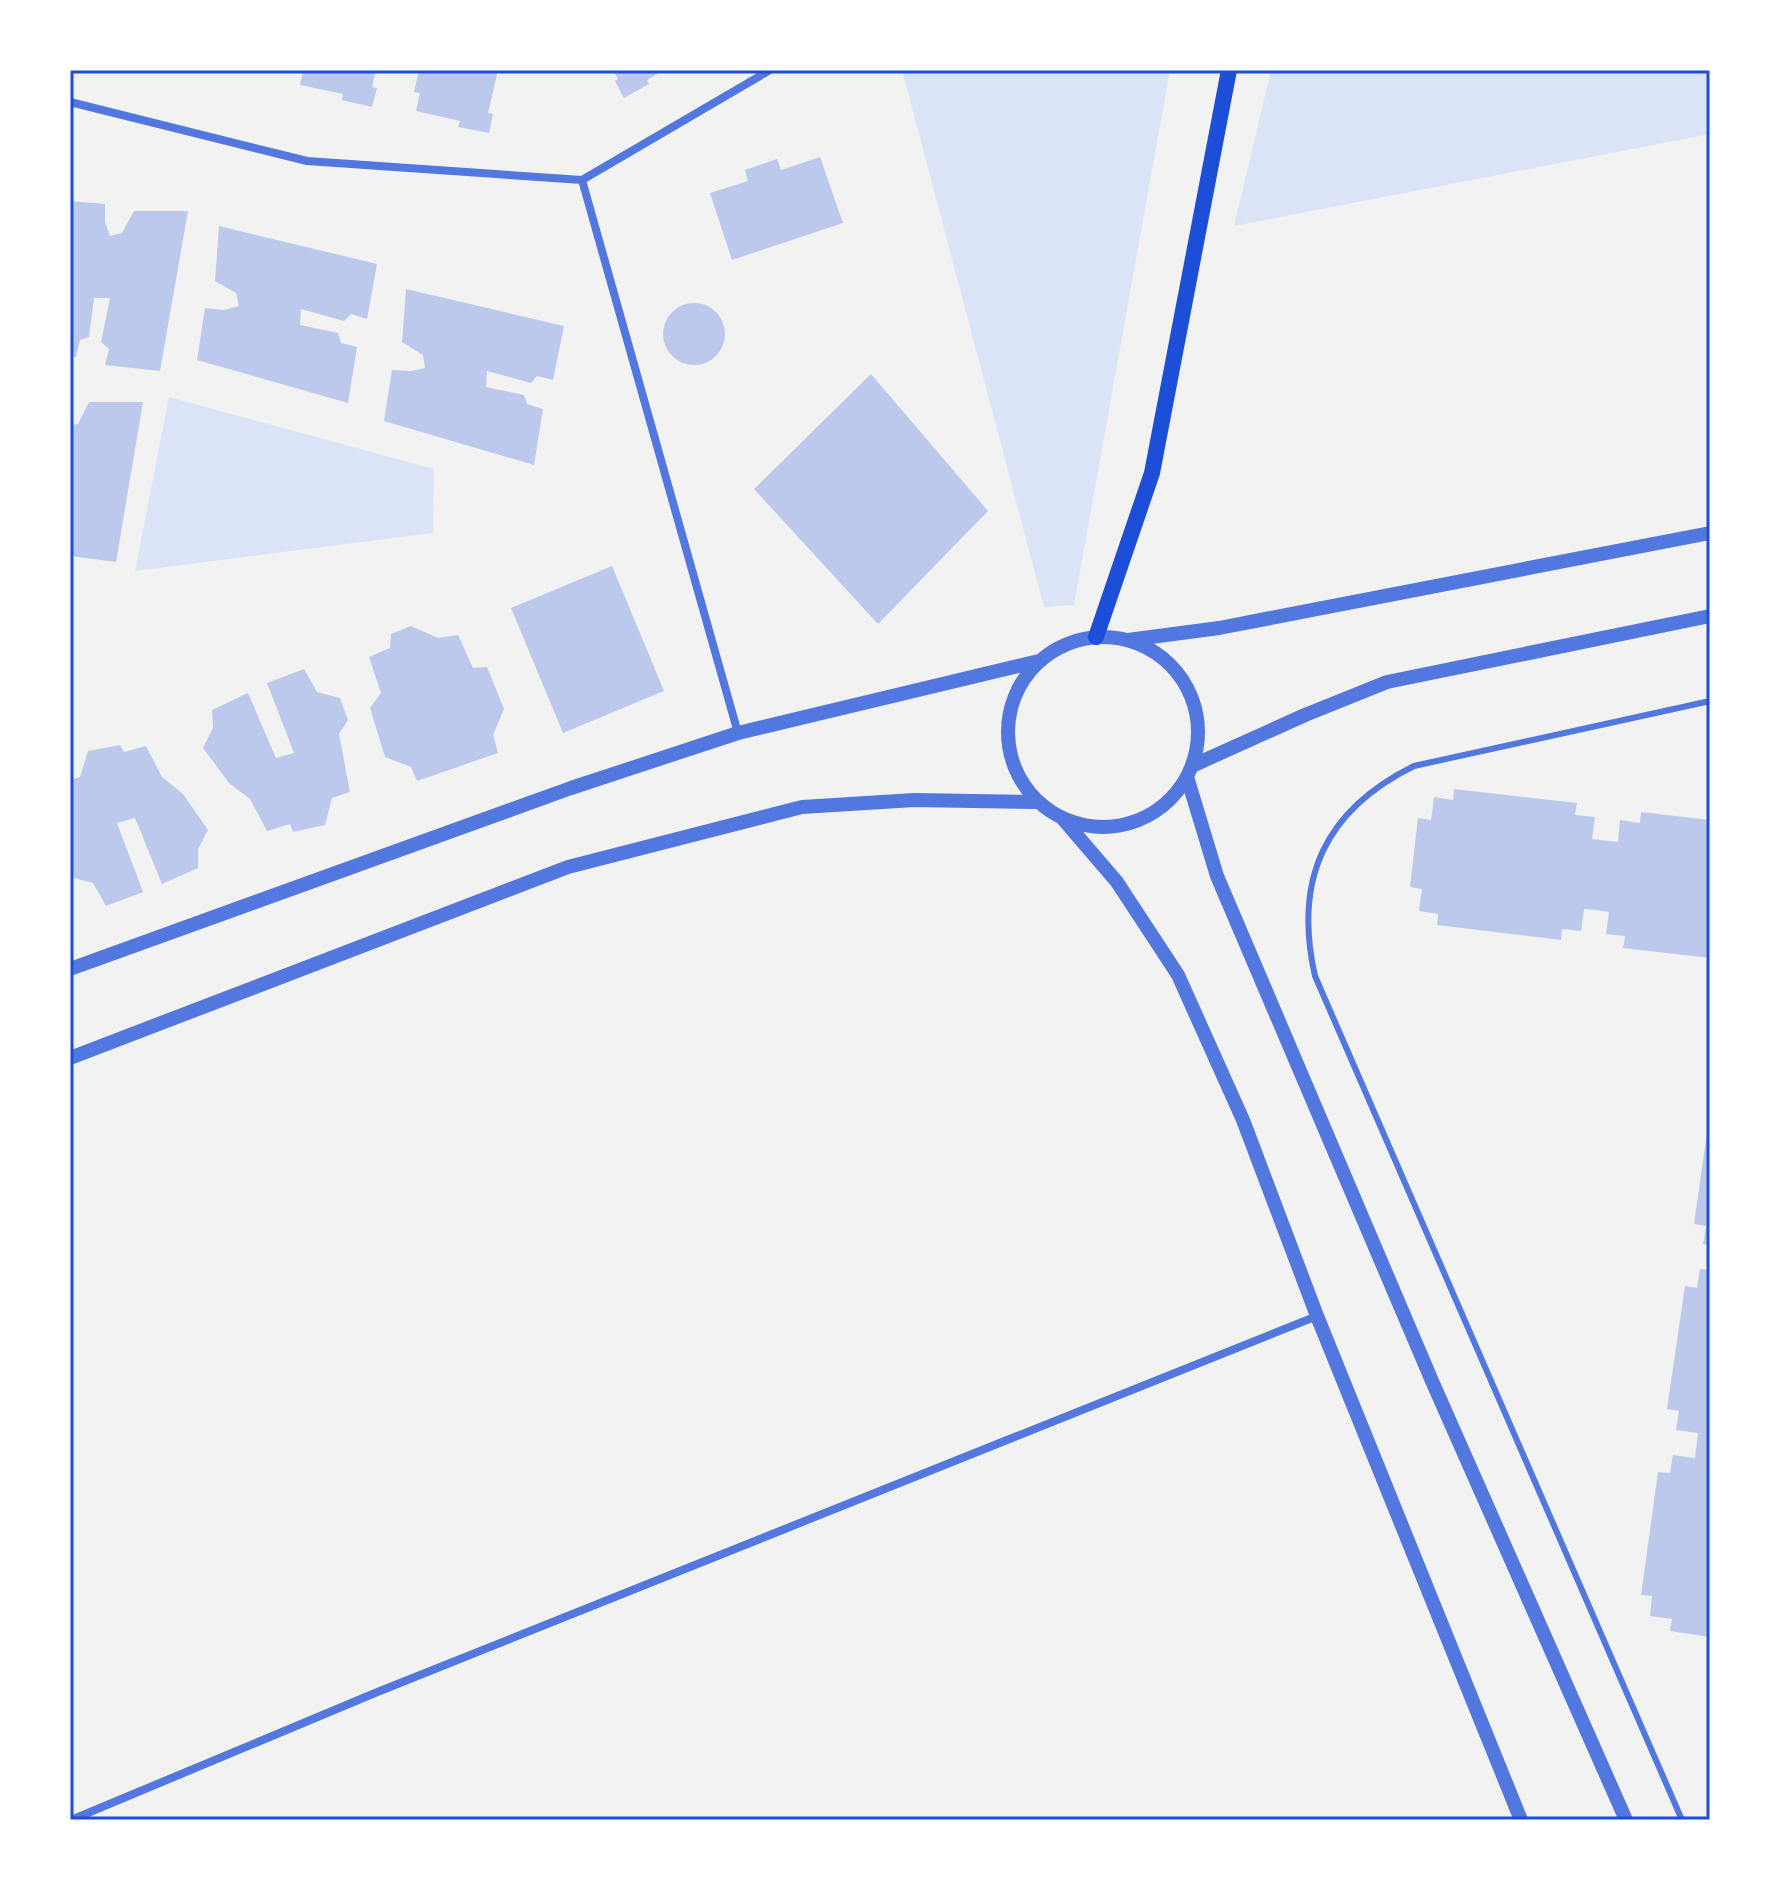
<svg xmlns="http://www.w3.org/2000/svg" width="1780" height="1890" font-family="Helvetica,sans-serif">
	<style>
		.green { fill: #dbe4f7 }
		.building { fill: #bdc9ec }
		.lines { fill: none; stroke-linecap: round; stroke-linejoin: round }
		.service { stroke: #5277de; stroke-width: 6 }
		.minor { stroke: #5277de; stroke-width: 8 }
		.tertiary { stroke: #5277de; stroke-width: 14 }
		.secondary { stroke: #1d4ed8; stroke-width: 16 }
		.neatline { fill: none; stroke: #1d4ed8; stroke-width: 3 }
	</style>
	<rect width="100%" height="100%" fill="#f2f2f2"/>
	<path class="green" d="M 902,70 L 1170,70 L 1074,605 L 1044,607 Z
		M 1271,70 L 1710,70 L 1710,134 L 1234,226 Z
		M 169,397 L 434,469 L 433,533 L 135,571 Z"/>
	<path class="building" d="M 303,70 L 376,70 L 372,87 L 377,88 L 372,107 L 342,100 L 343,94 L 300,85 Z
		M 419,70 L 498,70 L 488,113 L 493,114 L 489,133 L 458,127 L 460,121 L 416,111 L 420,93 L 414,92 Z
		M 613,70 L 664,70 L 647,80 L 649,84 L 624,98 L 615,81 L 618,79 Z
		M 820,157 L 843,223 L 732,260 L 710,193 L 748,181 L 745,170 L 777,159 L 781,170 Z
		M 70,201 L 105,204 L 105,222 L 110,236 L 122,233 L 134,211 L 188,211 L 160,371 L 105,365 L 109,349 L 101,342 L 110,298 L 94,298 L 89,337 L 80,340 L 76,357 L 70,357 Z
		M 219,226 L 377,264 L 367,319 L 351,314 L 344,321 L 301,309 L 300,325 L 338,333 L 341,343 L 357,347 L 348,403 L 197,360 L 205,308 L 224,310 L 239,306 L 236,293 L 215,281 Z
		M 406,289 L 564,326 L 553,380 L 537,376 L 531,383 L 487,371 L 486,387 L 524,395 L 527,404 L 543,409 L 534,465 L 384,421 L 392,370 L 411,371 L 425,368 L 423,355 L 402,342 Z
		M663 334a31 31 0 1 1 62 0a31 31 0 1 1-62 0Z
		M 871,374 L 988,511 L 878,624 L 754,489 Z
		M 89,402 L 143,402 L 116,562 L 70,556 L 70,426 L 78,424 Z
		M 612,566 L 664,691 L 563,733 L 511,608 Z
		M 411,626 L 438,638 L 458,635 L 473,668 L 487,667 L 504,709 L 493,735 L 498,753 L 417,781 L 411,767 L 385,757 L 370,708 L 381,693 L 369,657 L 390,648 L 391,634 Z
		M 304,669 L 317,692 L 340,698 L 348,720 L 339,734 L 350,792 L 332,798 L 325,825 L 293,832 L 290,824 L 267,831 L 250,799 L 229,783 L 203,748 L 213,728 L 212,710 L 248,693 L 276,758 L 294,753 L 267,683 Z
		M 120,745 L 124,752 L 146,746 L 162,777 L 183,794 L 208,830 L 198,849 L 198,868 L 162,884 L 135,818 L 117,823 L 143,892 L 106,906 L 93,883 L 70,877 L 72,841 L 70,780 L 80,777 L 88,751 Z
		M 1454,789 L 1577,803 L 1575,815 L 1595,817 L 1592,839 L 1618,842 L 1620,820 L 1640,823 L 1641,812 L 1710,820 L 1710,958 L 1623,948 L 1625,936 L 1606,934 L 1609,912 L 1596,910 L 1584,909 L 1581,931 L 1562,929 L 1561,940 L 1437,925 L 1438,914 L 1419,911 L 1422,889 L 1410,887 L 1418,818 L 1431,820 L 1434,797 L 1453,800 Z
		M 1708,1125 L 1710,1125 L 1710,1245 L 1703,1244 L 1706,1226 L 1694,1224 Z
		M 1700,1269 L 1710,1270 L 1710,1637 L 1670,1631 L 1672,1619 L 1650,1616 L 1652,1596 L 1641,1595 L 1658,1472 L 1670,1473 L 1673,1455 L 1695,1458 L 1698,1433 L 1676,1430 L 1679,1411 L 1667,1409 L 1685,1286 L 1697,1288 Z"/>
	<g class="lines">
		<path class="service" d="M 1682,1820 L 1315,976 C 1293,879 1325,810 1414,766 L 1710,701"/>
		<path class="minor" d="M 70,102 L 307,161 L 582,180 L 770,70
			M 582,180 L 738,733
			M 71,1820 L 375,1693 L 1317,1316"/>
		<path class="tertiary" d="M1008 732a95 95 0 1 1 190 0a95 95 0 1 1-190 0Z
			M 1128,640 L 1219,628 L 1710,533
			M 1194,765 L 1305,715 L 1387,682 L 1710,616
			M 1188,780 L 1217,876 L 1432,1381 L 1626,1820
			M 1063,819 L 1117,882 L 1178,975 L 1243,1120 L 1317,1316 L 1521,1820
			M 70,969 L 571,788 L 738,733 L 1039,661
			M 70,1058 L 568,867 L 802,807 L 914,800 L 1037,802"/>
		<path class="secondary" d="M 1096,637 L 1152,473 L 1229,70"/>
	</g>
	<rect width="1780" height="1890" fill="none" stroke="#ffffff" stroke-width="144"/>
	<rect x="72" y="72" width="1636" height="1746" class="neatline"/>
</svg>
